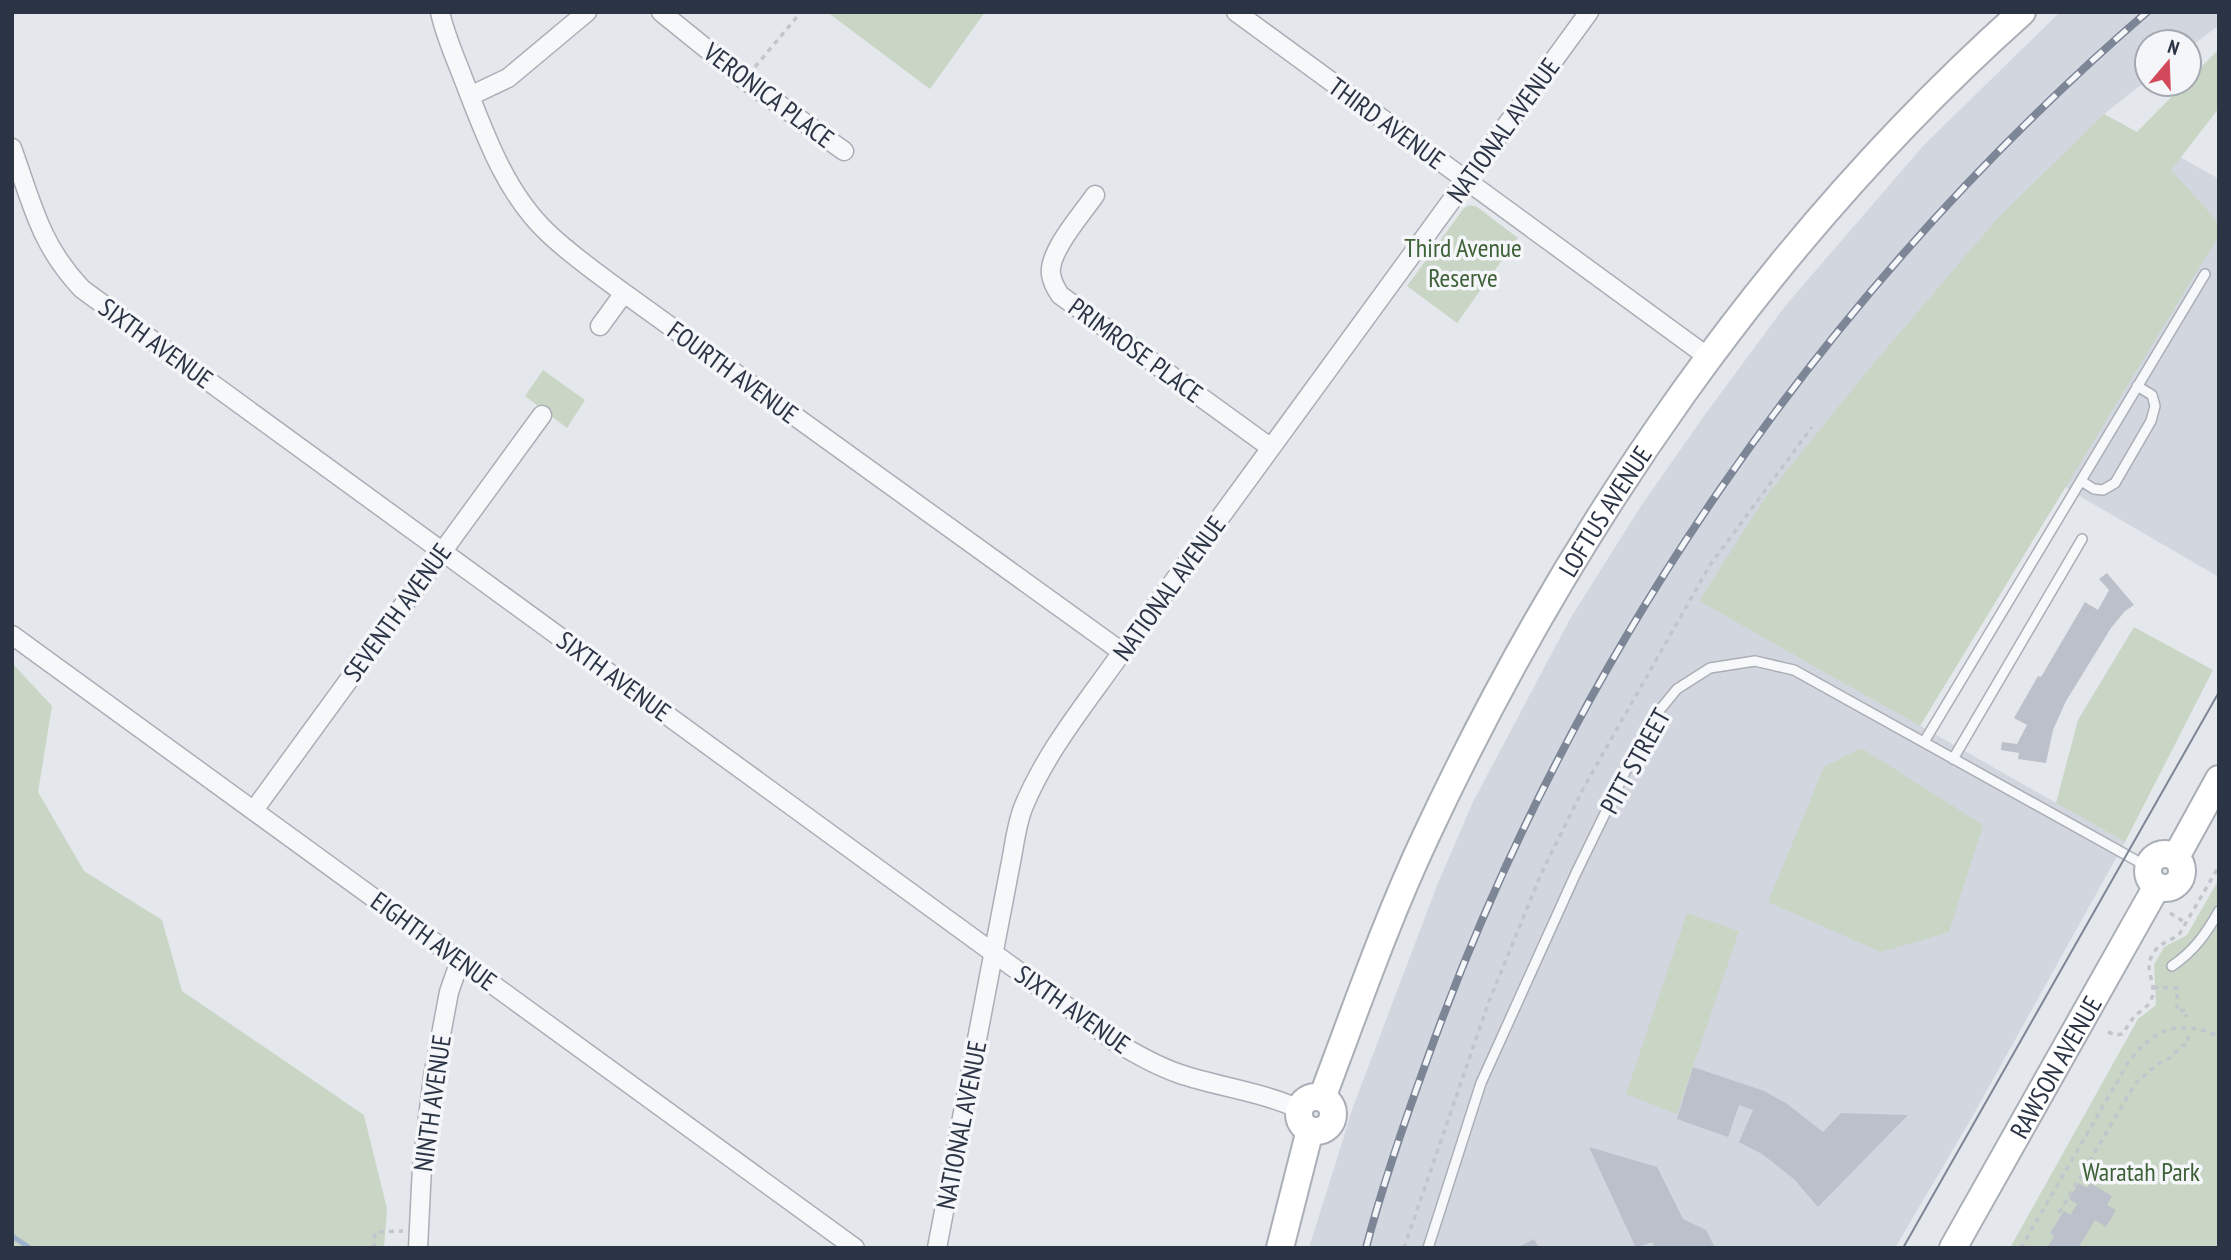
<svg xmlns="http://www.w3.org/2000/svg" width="2231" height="1260" font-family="'PT Sans Narrow',sans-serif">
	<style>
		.built { fill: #d2d6de }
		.green { fill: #c9d6c5 }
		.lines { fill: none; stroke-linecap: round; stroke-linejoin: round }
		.stream { stroke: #9fb4cc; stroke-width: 5 }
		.building { fill: #bbc0ca }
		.lane-casing { stroke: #a9aeb7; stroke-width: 12 }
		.street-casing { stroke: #a9aeb7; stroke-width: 21 }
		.secondary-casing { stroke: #a9aeb7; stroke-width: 30 }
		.path { stroke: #c2c5cb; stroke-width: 3.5; stroke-dasharray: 5 5; stroke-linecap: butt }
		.lane { stroke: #f7f8fa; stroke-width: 9 }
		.street { stroke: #f7f8fa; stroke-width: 18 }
		.secondary { stroke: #fff; stroke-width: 26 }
		.tram { stroke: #7d8696; stroke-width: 2 }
		.rail-casing { stroke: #7d8696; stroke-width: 8 }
		.rail { stroke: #f4f6f9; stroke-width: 5; stroke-dasharray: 16; stroke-linecap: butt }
		.labels { text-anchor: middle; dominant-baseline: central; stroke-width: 7; stroke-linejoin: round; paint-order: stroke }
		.street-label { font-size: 26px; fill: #2b3445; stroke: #f4f6f9 }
		.park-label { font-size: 26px; fill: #3f6138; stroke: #f4f6f9 }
	</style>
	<rect width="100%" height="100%" fill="#e4e7ec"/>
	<path class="built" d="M 2060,12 L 2219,12 L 2219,25 L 2189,48 L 2189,42 L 2147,42 L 2147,80 L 2104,114 L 2219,179 L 2219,577 L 2076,494 L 1874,363 L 1700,601 L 2125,842 L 1971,1119 L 1895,1248 L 1309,1248 L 1353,1107 L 1438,883 L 1473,802 L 1570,619 L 1641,506 L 1704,416 L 1786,305 L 1924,145 Z"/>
	<path class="green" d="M 827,12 L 985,12 L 930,89 Z
		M 2219,49 L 2219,108 L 2171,170 L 2219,223 L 2219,235 L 1920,726 L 1699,601 L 1767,495 L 1874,363 L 1997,219 L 2104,114 L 2137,132 L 2184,84 L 2189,84 L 2189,79 Z
		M 1470,205 L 1477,207 L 1518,238 L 1457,323 L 1407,286 L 1464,208 Z
		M 543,370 L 585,400 L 567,428 L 525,396 Z
		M 2134,627 L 2213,670 L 2125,842 L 2056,803 L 2078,720 Z
		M 12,663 L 52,706 L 38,792 L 84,871 L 162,920 L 182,991 L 364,1115 L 387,1209 L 384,1248 L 12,1248 Z
		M 1861,748 L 1983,825 L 1949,932 L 1881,952 L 1768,902 L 1824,767 Z
		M 2219,879 L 2219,1248 L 2010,1248 L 2138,1019 L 2156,1005 L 2154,965 L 2164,947 L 2187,935 Z
		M 1687,913 L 1739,931 L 1677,1114 L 1626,1094 Z"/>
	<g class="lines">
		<path class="stream" d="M 12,1236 L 30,1248"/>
	</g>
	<path class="building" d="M 2107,573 L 2134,605 L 2125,611 L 2111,628 L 2066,701 L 2053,730 L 2046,763 L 2018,759 L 2019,753 L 2001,750 L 2002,742 L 2017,744 L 2027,725 L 2014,718 L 2038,676 L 2041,677 L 2085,602 L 2098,610 L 2109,590 L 2099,579 Z
		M 1693,1067 L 1764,1091 L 1786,1103 L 1823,1132 L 1841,1113 L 1908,1115 L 1818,1207 L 1794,1179 L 1762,1154 L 1739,1142 L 1753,1110 L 1739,1105 L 1728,1137 L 1677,1119 Z
		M 1589,1147 L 1657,1167 L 1683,1219 L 1706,1230 L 1715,1248 L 1655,1248 L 1652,1242 L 1636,1248 Z
		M 2079,1183 L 2087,1188 L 2090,1183 L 2112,1196 L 2107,1205 L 2116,1210 L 2106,1227 L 2095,1220 L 2078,1248 L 2047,1248 L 2054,1236 L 2050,1233 L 2064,1211 L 2070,1215 L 2077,1204 L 2069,1199 Z
		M 1534,1239 L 1539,1248 L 1517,1248 Z"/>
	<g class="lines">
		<defs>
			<path id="lane" d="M 2081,481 L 2094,489 L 2103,490 L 2115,483 L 2151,421 L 2155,406 L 2152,395 L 2137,386
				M 1924,742 L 2205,274
				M 1953,759 L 2082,539
				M 2172,966 C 2194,951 2206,934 2219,911
				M 1428,1248 L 1481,1083 L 1576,873 L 1649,723 L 1677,689 L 1710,668 L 1755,661 L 1794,670 L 2148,867"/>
			<path id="street" d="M 440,12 C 445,35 455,57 463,78 C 484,132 505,193 548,233 C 571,255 598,274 624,293 L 1122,652
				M 661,12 L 745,80 L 844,151
				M 1236,12 L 1708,357
				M 470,96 L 508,78 L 587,12
				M 12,148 C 32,203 40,245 82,289 L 1117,1043 C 1138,1055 1157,1066 1180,1074 C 1219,1087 1262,1092 1299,1109
				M 1095,195 C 1082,214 1048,252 1051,274 C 1052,282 1056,289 1060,295 L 1271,448
				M 600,326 L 624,293
				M 12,635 L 855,1248
				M 254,810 L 542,415
				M 418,1248 L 422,1167 L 433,1077 L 449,992 L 456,972 L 464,963
				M 937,1248 L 1010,867 C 1014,848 1016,826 1023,808 C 1046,751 1087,702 1122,652 L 1589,12"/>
			<g id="secondary">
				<circle cx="2165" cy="871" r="17"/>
				<path d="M 2176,857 L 2219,779"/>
				<circle cx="1316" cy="1114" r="17"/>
				<path id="s1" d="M 1322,1098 C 1355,1011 1386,921 1426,836 C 1570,528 1768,239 2022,12"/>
				<path d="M 1280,1248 L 1310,1130"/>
				<path id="s2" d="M 1953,1248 L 2157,886"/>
			</g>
		</defs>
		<use href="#lane" class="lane-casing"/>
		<use href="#street" class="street-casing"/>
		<use href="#secondary" class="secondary-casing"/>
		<path class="path" d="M 755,67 L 801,12
			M 2170,913 L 2186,923
			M 2153,987 L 2177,988 L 2177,1011 L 2186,1010 L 2186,1017
			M 2108,1032 L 2116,1035 L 2122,1034 C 2127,1028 2130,1021 2135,1016 C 2140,1011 2148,1007 2151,1000 C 2159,983 2141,971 2154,952 C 2160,942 2172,941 2180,933 L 2219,866
			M 2059,1213 L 2135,1084 L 2155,1066 L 2170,1058 L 2183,1045 L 2188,1044 L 2188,1034
			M 374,1248 L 375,1232 L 403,1231
			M 1404,1248 L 1488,1004 L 1541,874 L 1584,787 L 1710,565 L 1812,427
			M 2021,1248 L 2128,1063 C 2154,1028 2177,1019 2219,1036"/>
		<use href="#lane" class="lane"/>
		<use href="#street" class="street"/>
		<use href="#secondary" class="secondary"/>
		<path class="tram" d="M 1903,1248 L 2219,692"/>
		<defs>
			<path id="rail" d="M 1366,1248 C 1383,1183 1405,1120 1428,1057 C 1573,655 1824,291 2147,12"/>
		</defs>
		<use href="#rail" class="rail-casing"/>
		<use href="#rail" class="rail"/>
	</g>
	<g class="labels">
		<g class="street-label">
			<text transform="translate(769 95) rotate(37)">VERONICA PLACE</text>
			<text transform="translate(1387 123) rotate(36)">THIRD AVENUE</text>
			<text transform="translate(1503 130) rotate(-54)">NATIONAL AVENUE</text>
			<text transform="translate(156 343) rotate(36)">SIXTH AVENUE</text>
			<text transform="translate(1136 350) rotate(36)">PRIMROSE PLACE</text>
			<text transform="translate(733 372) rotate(36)">FOURTH AVENUE</text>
			<text stroke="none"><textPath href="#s1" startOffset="653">LOFTUS AVENUE</textPath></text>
			<text transform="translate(1169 588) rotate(-54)">NATIONAL AVENUE</text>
			<text transform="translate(397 612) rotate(-54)">SEVENTH AVENUE</text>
			<text transform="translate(614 676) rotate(36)">SIXTH AVENUE</text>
			<text transform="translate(1635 761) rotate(-61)">PITT STREET</text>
			<text transform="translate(434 941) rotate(36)">EIGHTH AVENUE</text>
			<text transform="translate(1073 1009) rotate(35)">SIXTH AVENUE</text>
			<text stroke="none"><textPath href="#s2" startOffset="208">RAWSON AVENUE</textPath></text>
			<text transform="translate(432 1103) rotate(-82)">NINTH AVENUE</text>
			<text transform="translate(961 1125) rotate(-79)">NATIONAL AVENUE</text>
		</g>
		<g class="park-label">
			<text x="1463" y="247">Third Avenue<tspan x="1463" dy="30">Reserve</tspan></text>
			<text x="2141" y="1171">Waratah Park</text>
		</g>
	</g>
	<rect width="2231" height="1260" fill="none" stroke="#2b3445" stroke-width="28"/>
	<g transform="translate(2168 63) rotate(19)"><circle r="33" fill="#f4f6f9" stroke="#a4a8b1" stroke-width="2"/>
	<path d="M0-5L12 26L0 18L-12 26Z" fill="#d1495b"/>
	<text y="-10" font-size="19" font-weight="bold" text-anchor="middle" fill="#2b3445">N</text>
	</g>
</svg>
